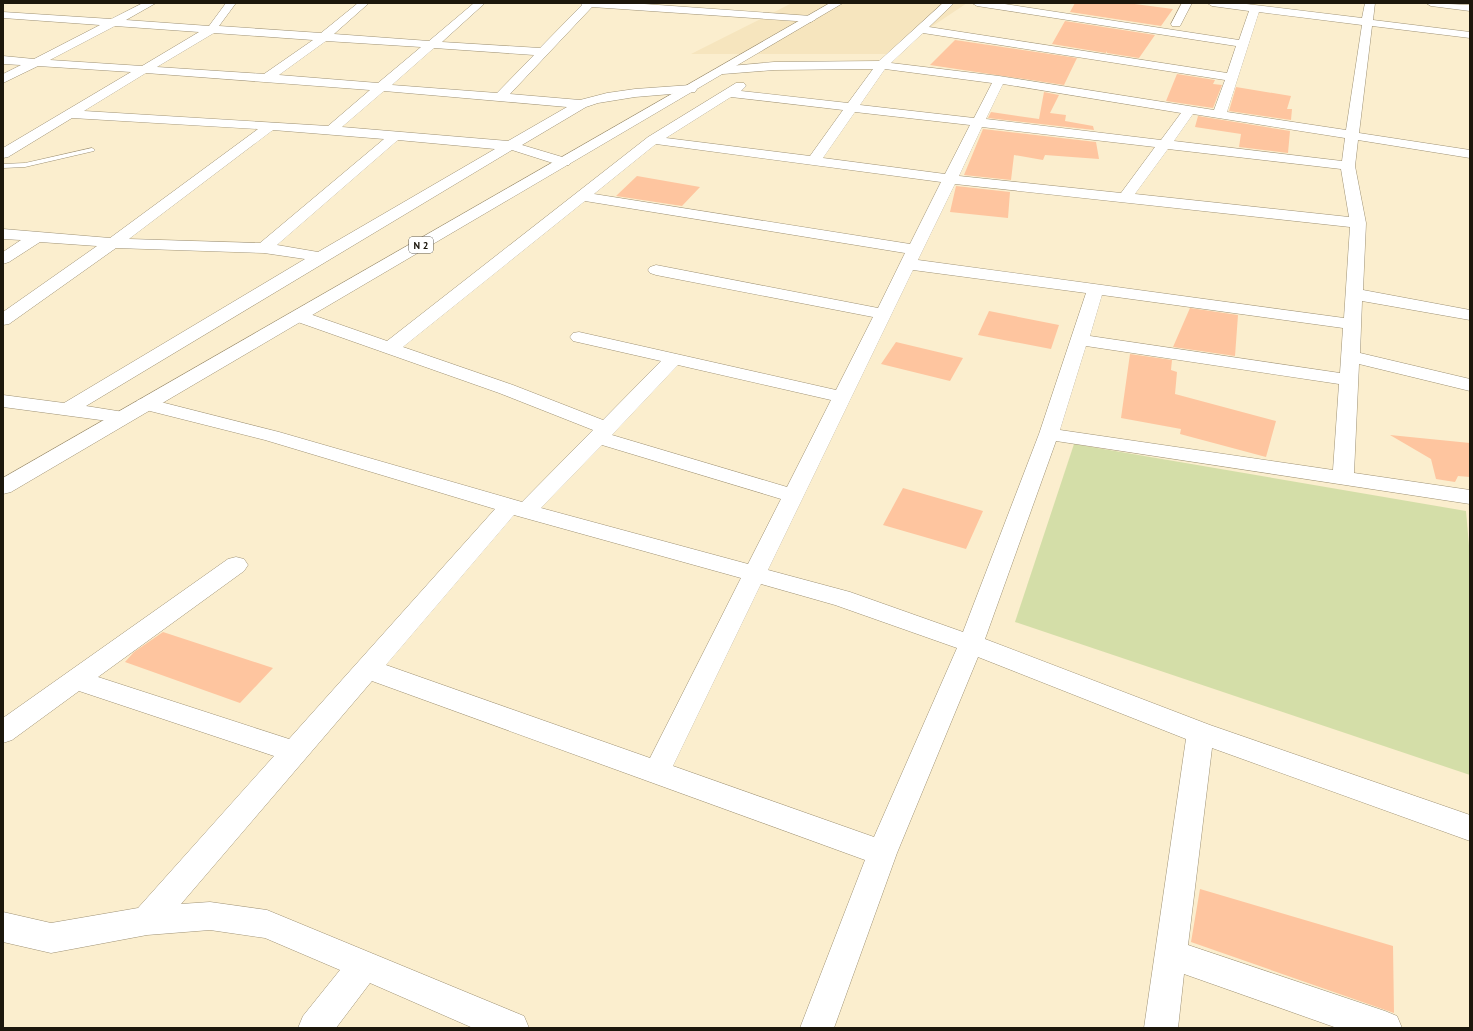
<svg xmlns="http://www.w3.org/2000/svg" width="1473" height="1031" font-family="'PT Sans',sans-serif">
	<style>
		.built { fill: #f6e5be }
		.green { fill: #d4dea8 }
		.building { fill: #fec59f }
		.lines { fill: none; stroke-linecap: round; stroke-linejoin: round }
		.service-casing { stroke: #9f9275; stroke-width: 1 }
		.minor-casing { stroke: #9f9275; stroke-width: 1 }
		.trunk-casing { stroke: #9f9275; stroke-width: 1 }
		.service { fill: #fff; fill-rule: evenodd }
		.minor { fill: #fff; fill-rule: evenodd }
		.trunk { fill: #fff; fill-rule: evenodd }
		.labels { text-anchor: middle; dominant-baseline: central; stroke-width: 4; stroke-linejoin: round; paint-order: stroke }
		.shield { fill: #fff; stroke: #605d55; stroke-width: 1 }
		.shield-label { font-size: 10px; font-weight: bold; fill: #1c170c }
	</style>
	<rect width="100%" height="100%" fill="#fbeece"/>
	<path class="built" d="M 792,3 L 967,3 L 891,54 L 691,54 Z"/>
	<path class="green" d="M 1074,444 L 1466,511 L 1470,557 L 1470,775 L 1015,622 Z"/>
	<path class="building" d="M 1075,3 L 1127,3 L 1173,9 L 1161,26 L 1070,12 Z
		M 1065,21 L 1155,35 L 1139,58 L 1107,53 L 1107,51 L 1106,53 L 1052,44 Z
		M 955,40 L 1077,58 L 1064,85 L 930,65 Z
		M 1177,74 L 1215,80 L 1213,84 L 1222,85 L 1213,108 L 1166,101 Z
		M 1236,87 L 1291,96 L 1287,109 L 1292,109 L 1291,120 L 1229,111 Z
		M 1044,92 L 1059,95 L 1050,113 L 1066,115 L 1065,121 L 1093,126 L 1094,130 L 988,118 L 991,112 L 1039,119 Z
		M 1198,116 L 1290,131 L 1288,153 L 1239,147 L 1241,134 L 1195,127 Z
		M 983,129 L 1096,142 L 1099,159 L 1045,155 L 1043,160 L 1014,155 L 1011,180 L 964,175 Z
		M 637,176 L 700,187 L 682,206 L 616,196 Z
		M 956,186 L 1010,192 L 1008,218 L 950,212 Z
		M 1190,308 L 1238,315 L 1235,356 L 1173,347 Z
		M 989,311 L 1059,325 L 1051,349 L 978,335 Z
		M 896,342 L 963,358 L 950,381 L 881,364 Z
		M 1130,354 L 1172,360 L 1171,370 L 1177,372 L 1175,394 L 1276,421 L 1266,457 L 1180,434 L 1181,429 L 1121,418 Z
		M 1390,435 L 1470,443 L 1470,477 L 1458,476 L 1455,482 L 1436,479 L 1431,459 Z
		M 903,488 L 983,511 L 966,549 L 883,525 Z
		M 163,632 L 273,668 L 240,703 L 125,662 L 134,652 Z
		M 1200,889 L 1393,946 L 1394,1013 L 1191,942 Z"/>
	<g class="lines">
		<defs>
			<path id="service" d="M 92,148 L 95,150 L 94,151 L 25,167 L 3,168 L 3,164 L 25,163 Z"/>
			<path id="minor" d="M 143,3 L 156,3 L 126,20 L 209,26 L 226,3 L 236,3 L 219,26 L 321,33 L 358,3 L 369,3 L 334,34 L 429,41 L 474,3 L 485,3 L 442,42 L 540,48 L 582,5 L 580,3 L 630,3 L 811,16 L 816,19 L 811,22 L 592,7 L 510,94 L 580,100 L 607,93 L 635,89 L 691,85 L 697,89 L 695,92 L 635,97 L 598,103 L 586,107 L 522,145 L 569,159 L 571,162 L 569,165 L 559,165 L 512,150 L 86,406 L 130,413 L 133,417 L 130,421 L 123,423 L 3,407 L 3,395 L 64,403 L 305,259 L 264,253 L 116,248 L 9,324 L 3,325 L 3,312 L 97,246 L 40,242 L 9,262 L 3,264 L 3,252 L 21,240 L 3,239 L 3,229 L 110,238 L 258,129 L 72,118 L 8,157 L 3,158 L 3,148 L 131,72 L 38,66 L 3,83 L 3,74 L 21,65 L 3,64 L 3,56 L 34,59 L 100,25 L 3,18 L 3,12 L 111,19 ZM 115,26 L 199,32 L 142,66 L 50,60 ZM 214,33 L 313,40 L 264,74 L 157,67 ZM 326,41 L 421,47 L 378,83 L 279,75 ZM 434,48 L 534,55 L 497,93 L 392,85 ZM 146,73 L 370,90 L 328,126 L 84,111 ZM 384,91 L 567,107 L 508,141 L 342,127 ZM 273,130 L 384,139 L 260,243 L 129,239 ZM 398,140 L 495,149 L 318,252 L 277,245 Z
				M 943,3 L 954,3 L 929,27 L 1227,73 L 1236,46 L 977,6 L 972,3 L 998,3 L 1239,40 L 1249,11 L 1212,6 L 1207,3 L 1238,3 L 1362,18 L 1365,3 L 1375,3 L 1373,20 L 1470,32 L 1470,38 L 1372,26 L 1359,133 L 1470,150 L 1470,158 L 1358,140 L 1355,166 L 1366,223 L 1363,290 L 1470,310 L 1470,320 L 1362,301 L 1360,353 L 1470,379 L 1470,391 L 1359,364 L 1354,473 L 1470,490 L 1470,504 L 1056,441 L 985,639 L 1210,725 L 1470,815 L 1470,841 L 1212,748 L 1188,945 L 1385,1011 L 1397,1016 L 1402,1028 L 1337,1028 L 1184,974 L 1178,1028 L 1144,1028 L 1186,739 L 978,657 L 897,853 L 834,1028 L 800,1028 L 865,860 L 372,681 L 181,904 L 210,902 L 267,910 L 524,1016 L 529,1028 L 473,1028 L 370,983 L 336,1028 L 298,1028 L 303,1016 L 340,970 L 265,938 L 210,930 L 147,935 L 51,953 L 3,942 L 3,912 L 51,923 L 138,908 L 274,756 L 79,691 L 12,740 L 3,743 L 3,718 L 228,559 L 236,557 L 244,559 L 248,565 L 244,571 L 98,677 L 289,739 L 495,509 L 265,440 L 138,408 L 135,404 L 138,400 L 145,398 L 279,432 L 522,502 L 593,430 L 499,393 L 292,320 L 289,316 L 292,312 L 298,311 L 304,312 L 387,341 L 648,137 L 736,83 L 744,83 L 746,86 L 741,91 L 848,103 L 873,69 L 774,70 L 723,74 L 719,73 L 717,70 L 719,67 L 774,62 L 879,61 ZM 1259,12 L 1362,25 L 1346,130 L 1227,112 ZM 923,33 L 1225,80 L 1214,110 L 999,76 L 891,63 ZM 885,69 L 992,83 L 974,118 L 860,105 ZM 1003,84 L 1181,113 L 1161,140 L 986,119 ZM 731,97 L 843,110 L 810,156 L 666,138 ZM 855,112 L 970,125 L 945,174 L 823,158 ZM 1193,114 L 1345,138 L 1342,161 L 1174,141 ZM 982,127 L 1155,147 L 1121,193 L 959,176 ZM 656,144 L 941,182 L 910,244 L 594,194 ZM 1168,149 L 1341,169 L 1349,217 L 1135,194 ZM 955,184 L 1350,227 L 1344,318 L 918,260 ZM 585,201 L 905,253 L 878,308 L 656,265 L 650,267 L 648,270 L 650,273 L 656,275 L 873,317 L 836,390 L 579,332 L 573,333 L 570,337 L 573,341 L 661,361 L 603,420 L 513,385 L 403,347 ZM 913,270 L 1086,293 L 1039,434 L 963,632 L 850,592 L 768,570 ZM 1102,295 L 1343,328 L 1340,373 L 1090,336 ZM 1086,346 L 1339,384 L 1333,470 L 1060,430 ZM 678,365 L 831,400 L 787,487 L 612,435 ZM 602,445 L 781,499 L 748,564 L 541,508 ZM 514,515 L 741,578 L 650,758 L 386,665 ZM 761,584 L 835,605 L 957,648 L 874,837 L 673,766 Z
				M 1182,3 L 1192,3 L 1180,26 L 1172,26 L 1171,24 Z
				M 1426,3 L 1470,5 L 1470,11 L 1431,6 Z"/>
			<path id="trunk" d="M 830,3 L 843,3 L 11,492 L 3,494 L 3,478 Z"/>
		</defs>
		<use href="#service" class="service-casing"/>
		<use href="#minor" class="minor-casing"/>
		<use href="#trunk" class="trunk-casing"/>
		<use href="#service" class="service"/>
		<use href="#minor" class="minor"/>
		<use href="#trunk" class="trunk"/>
	</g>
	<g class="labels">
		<rect class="shield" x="409" y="237" width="24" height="16" rx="3"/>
		<g class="shield-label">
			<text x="421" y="245">N 2</text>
		</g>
	</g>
	<rect width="1473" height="1031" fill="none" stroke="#1c170c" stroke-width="8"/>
</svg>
